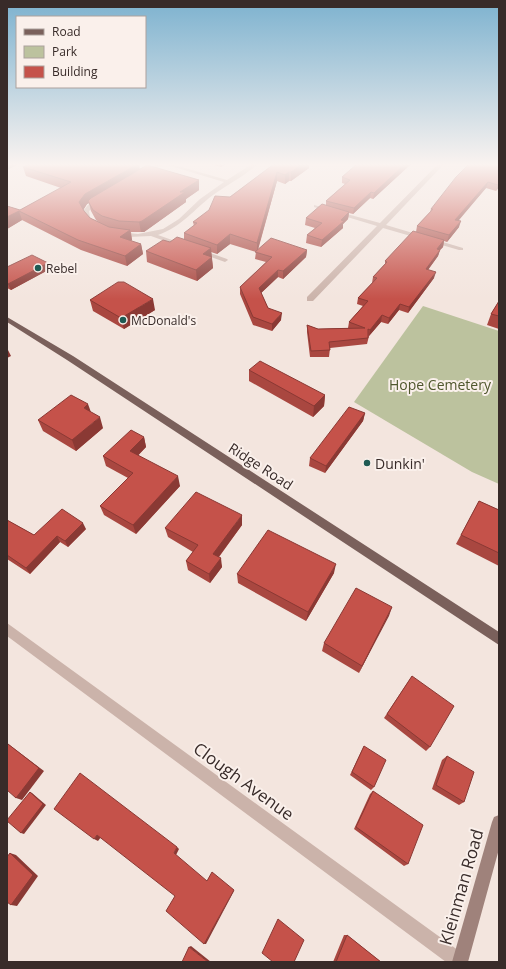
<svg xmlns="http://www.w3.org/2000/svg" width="506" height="969" font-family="'Open Sans',sans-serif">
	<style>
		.green { fill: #bcc29e }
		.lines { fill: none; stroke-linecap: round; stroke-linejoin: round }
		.street { fill: #cbb3aa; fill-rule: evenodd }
		.secondary { fill: #9f827b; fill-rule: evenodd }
		.primary { fill: #7a605b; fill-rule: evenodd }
		.wall { fill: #a94740; fill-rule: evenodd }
		.shaded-wall { fill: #8a3934 }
		.building { fill: #c5524a; stroke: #8a3934 }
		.poi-dot { fill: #1f5a53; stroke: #faf0eb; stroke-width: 1.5 }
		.labels { text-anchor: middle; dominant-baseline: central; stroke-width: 4; stroke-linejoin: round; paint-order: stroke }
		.far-poi-label { font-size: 12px; fill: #382b29; stroke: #faf0eb; text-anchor: start }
		.park-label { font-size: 14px; fill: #4f572d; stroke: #faf0eb }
		.poi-label { font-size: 14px; fill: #382b29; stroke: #faf0eb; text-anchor: start }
		.street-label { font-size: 14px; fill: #382b29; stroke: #faf0eb }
		.near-street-label { font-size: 17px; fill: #382b29; stroke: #faf0eb }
	</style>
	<rect width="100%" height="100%" fill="#f3e5de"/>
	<path class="green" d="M 423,306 L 499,331 L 499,484 L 472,472 L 354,402 Z"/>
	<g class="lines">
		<path class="street" d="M 157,164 L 171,164 L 227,180 L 252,164 L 258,164 C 244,176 227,185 213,195 C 193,210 183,226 158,235 L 186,245 L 186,247 L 184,248 L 151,236 L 128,237 L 115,234 L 118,232 L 138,234 L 163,229 L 179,219 L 200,199 L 224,182 L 164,164 L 146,175 L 141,174 Z
			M 438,164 L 444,164 L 386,225 L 463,248 L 463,250 L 459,250 L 383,228 L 313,301 L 307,301 L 307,297 L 377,226 L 314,207 L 314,205 L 380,223 Z
			M 99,198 L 104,199 L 89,211 L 90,217 L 97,224 L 94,226 L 85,219 L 83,211 L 88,205 Z
			M 199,249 L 227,259 L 228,260 L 225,262 L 197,252 L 196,251 Z
			M 7,623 L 466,956 L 468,962 L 446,962 L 7,636 Z"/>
		<path class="secondary" d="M 12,164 L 19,164 L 7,170 L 7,166 Z
			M 499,815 L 499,849 L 468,962 L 452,962 L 492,822 L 494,817 Z"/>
		<path class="primary" d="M 7,317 L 73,356 L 499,632 L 499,645 L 67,360 L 7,322 Z"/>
	</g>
	<path class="wall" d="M 139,164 L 140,170 L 199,180 L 199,190 L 186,199 L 186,202 L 144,232 L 131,232 L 132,240 L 131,241 L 141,244 L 143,254 L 127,266 L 81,250 L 22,220 L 7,229 L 7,206 L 20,210 L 61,188 L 26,176 L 23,167 ZM 89,203 L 91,211 L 96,220 L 99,222 L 90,218 L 84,211 L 83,210 L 87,204 Z
		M 210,164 L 226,164 L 221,167 Z
		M 274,164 L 309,165 L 309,168 L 291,181 L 289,181 L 285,184 L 277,181 L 258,250 L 307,250 L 306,257 L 283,279 L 278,277 L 261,293 L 268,308 L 281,320 L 272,331 L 253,325 L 240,294 L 240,287 L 266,262 L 255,259 L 256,252 L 230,244 L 217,254 L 211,252 L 213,268 L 197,281 L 147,262 L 146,251 L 170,242 L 184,239 L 184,233 L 194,226 L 193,222 L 230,197 Z
		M 357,164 L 411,164 L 373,199 L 370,198 L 353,214 L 349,213 L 348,219 L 343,224 L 343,228 L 321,247 L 306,243 L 307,235 L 315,228 L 305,225 L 306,218 L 326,205 L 326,201 L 345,184 L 342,183 L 342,177 Z
		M 499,164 L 499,187 L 496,191 L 486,188 L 458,220 L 459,227 L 447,242 L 444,241 L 443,247 L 440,250 L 438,256 L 428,270 L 434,278 L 408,313 L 399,310 L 388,324 L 381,322 L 369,336 L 367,344 L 330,348 L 329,357 L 310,357 L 307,332 L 307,325 L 318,329 L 348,328 L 349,322 L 363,306 L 357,304 L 358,298 L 372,283 L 373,277 L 385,264 L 385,261 L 416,232 L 417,226 L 430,212 L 431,209 Z
		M 48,263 L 50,269 L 11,290 L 7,288 L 7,267 Z
		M 90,300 L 155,310 L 124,329 L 93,311 Z
		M 499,301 L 499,329 L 487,325 L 491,314 Z
		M 249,370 L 325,395 L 324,406 L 313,417 L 249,381 Z
		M 365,413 L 363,421 L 325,473 L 309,466 L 310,458 Z
		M 38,420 L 103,428 L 76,451 L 43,431 Z
		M 144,437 L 146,447 L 138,455 L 180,486 L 136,534 L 104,515 L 100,506 L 128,478 L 106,466 L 103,456 Z
		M 479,501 L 499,510 L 499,566 L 456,544 Z
		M 7,520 L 34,535 L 86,529 L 68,547 L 60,542 L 30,574 L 7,559 Z
		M 242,525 L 219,557 L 222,567 L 210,583 L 188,570 L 186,561 L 193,552 L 168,537 L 165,528 Z
		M 334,573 L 306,621 L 238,583 L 237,574 Z
		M 392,607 L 359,673 L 322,651 L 324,643 Z
		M 412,676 L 430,747 L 426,751 L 384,718 Z
		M 364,746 L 374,787 L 371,790 L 350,775 L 362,750 Z
		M 447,756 L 464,802 L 459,805 L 432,789 L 442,760 Z
		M 373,791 L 408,864 L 404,866 L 354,829 L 370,794 Z
		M 344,935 L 347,935 L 381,962 L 333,962 Z"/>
	<path class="shaded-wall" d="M 139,164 L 140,173 L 88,201 L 89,203 L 87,204 L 82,212 L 79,202 L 85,194 Z
		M 221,164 L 226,164 L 221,167 Z
		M 303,164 L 310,164 L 309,165 L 309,168 L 291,181 L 291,172 Z
		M 405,164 L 411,164 L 373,199 L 374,193 Z
		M 277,172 L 277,181 L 257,252 L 257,243 Z
		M 289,172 L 289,181 L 285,184 L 285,175 Z
		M 199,180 L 199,190 L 186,199 L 186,202 L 144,232 L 141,232 L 139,222 L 180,192 Z
		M 488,182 L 486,188 L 454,226 L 455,220 Z
		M 499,183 L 499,187 L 496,191 L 498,185 Z
		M 371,192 L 370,198 L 353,214 L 354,208 Z
		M 19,211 L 22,220 L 7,229 L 7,217 Z
		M 349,212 L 348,219 L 343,224 L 343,228 L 321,247 L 322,240 L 341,220 Z
		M 461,221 L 459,227 L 447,242 L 449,235 Z
		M 130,230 L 132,240 L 122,247 L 120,237 Z
		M 230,234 L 230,244 L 217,254 L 217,245 Z
		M 444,240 L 443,247 L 435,255 L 437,249 Z
		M 141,244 L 143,254 L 127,266 L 125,256 Z
		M 211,248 L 213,268 L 197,281 L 196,270 L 203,254 Z
		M 307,250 L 306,257 L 283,279 L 283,271 Z
		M 440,250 L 438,256 L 424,275 L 426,269 Z
		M 48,263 L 50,269 L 11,290 L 8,284 Z
		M 278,270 L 278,277 L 259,295 L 259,288 Z
		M 436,272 L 434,278 L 408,313 L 409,307 Z
		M 153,299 L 155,310 L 124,329 L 121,318 Z
		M 400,304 L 399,310 L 388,324 L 389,318 Z
		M 282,313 L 281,320 L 272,331 L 272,324 Z
		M 382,315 L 381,322 L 369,336 L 370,330 Z
		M 7,348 L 11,356 L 7,358 Z
		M 325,395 L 324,406 L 313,417 L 314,406 Z
		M 88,404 L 92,415 L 84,408 Z
		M 365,413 L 363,421 L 325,473 L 326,466 Z
		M 100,417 L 103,428 L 76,451 L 72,440 Z
		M 144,437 L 146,447 L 133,461 L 130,451 Z
		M 178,476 L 180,486 L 136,534 L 133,525 Z
		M 242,515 L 242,525 L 214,563 L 213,554 Z
		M 83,523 L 86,529 L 68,547 L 65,541 Z
		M 57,536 L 60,542 L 30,574 L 26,568 Z
		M 221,558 L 222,567 L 210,583 L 209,574 Z
		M 336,564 L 334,573 L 306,621 L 308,612 Z
		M 392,607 L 389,616 L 359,673 L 362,666 Z
		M 8,744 L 44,771 L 22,800 L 16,798 Z
		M 30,792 L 32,793 L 46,805 L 24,834 L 21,833 Z
		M 97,835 L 101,837 L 98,841 L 94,839 Z
		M 177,847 L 179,849 L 176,855 L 174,853 Z
		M 10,853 L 16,855 L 38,876 L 17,906 L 11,905 Z
		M 234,890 L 234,891 L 206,944 L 204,944 Z
		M 191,946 L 211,962 L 208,962 L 189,947 Z"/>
	<path class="building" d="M 29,164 L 138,164 L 85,194 L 79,202 L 84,211 L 90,218 L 109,227 L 130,230 L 120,237 L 141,244 L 125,256 L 78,240 L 19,211 L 7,217 L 7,206 L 20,210 L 71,182 L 23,167 Z
		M 274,164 L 303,164 L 291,172 L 289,172 L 285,175 L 277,172 L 257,243 L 230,234 L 217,245 L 184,233 L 197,223 L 193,222 L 209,210 L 215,196 L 230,197 Z
		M 357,164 L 405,164 L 374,193 L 371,192 L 354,208 L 326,201 L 350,180 L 342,177 Z
		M 469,164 L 499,164 L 499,183 L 498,185 L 488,182 L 455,220 L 461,221 L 449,235 L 417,226 L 433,209 L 431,209 L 456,177 Z
		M 147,165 L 199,180 L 180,192 L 185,192 L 142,221 L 139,222 L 119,221 L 102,216 L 93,210 L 88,201 L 91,198 Z
		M 322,204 L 349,212 L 341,220 L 344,221 L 322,240 L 307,235 L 322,223 L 306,218 Z
		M 413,231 L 444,240 L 437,249 L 440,250 L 426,269 L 436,272 L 409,307 L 400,304 L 389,318 L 382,315 L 370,330 L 368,329 L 368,338 L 329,342 L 330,350 L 311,351 L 307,325 L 318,329 L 365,328 L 349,322 L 368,301 L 358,298 L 377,278 L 373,277 L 387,262 L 385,261 Z
		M 177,237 L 211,248 L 203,254 L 212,257 L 196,270 L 146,251 L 163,240 L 170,242 Z
		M 271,238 L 307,250 L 283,271 L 278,270 L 259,288 L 268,308 L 282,313 L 272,324 L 253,317 L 240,287 L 272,257 L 255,252 Z
		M 32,255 L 48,263 L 8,284 L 7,283 L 7,267 Z
		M 118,282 L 124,282 L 153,299 L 121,318 L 90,300 Z
		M 499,301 L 499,316 L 491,314 Z
		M 260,361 L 325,395 L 314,406 L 249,370 Z
		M 71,395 L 88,404 L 84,408 L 100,417 L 72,440 L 38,420 Z
		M 349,407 L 365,413 L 326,466 L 310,458 Z
		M 131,430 L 144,437 L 130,451 L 178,476 L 133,525 L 100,506 L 133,473 L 103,456 Z
		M 196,492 L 242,515 L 213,554 L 221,558 L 209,574 L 186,561 L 198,545 L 165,528 Z
		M 479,501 L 499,510 L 499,553 L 461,535 Z
		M 62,509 L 83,523 L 65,541 L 57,536 L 26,568 L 7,555 L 7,520 L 34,535 Z
		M 268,530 L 336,564 L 308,612 L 237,574 Z
		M 356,588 L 392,607 L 362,666 L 324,643 Z
		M 412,676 L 454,706 L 430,747 L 387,714 Z
		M 8,744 L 39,768 L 16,798 L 7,790 L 7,746 Z
		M 364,746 L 386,760 L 374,787 L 352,772 Z
		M 447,756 L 474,772 L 464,802 L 436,785 Z
		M 80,773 L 177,847 L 174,853 L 207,881 L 212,872 L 234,890 L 204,944 L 166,911 L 175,896 L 97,835 L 94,839 L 54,809 Z
		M 373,791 L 423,825 L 408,864 L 356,827 Z
		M 30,792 L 43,804 L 21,833 L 7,821 L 7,820 Z
		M 10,853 L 33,875 L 11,905 L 7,902 L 7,857 Z
		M 278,919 L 304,940 L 294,962 L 273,962 L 262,953 Z
		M 347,935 L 381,962 L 336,962 Z
		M 189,947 L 208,962 L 182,962 Z"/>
	<linearGradient id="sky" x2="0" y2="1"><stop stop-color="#7db2cf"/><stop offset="0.55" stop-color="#faf3f0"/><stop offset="1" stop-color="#faf3f0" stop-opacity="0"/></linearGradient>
	<rect width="506" height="299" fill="url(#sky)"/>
	<g class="poi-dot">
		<circle cx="38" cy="268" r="4"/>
		<circle cx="123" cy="320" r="4"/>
		<circle cx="367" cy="463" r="4"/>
	</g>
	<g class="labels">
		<g class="far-poi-label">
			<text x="46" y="268">Rebel</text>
			<text x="131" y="320">McDonald's</text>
		</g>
		<g class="park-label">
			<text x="440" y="384">Hope Cemetery</text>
		</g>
		<g class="poi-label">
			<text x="375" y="463">Dunkin'</text>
		</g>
		<g class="street-label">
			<text transform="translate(261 466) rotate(33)">Ridge Road</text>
		</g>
		<g class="near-street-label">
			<text transform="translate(244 781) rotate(36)">Clough Avenue</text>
			<text transform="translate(461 887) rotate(-74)">Kleinman Road</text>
		</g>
	</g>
	<rect width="506" height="969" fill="none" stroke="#382b29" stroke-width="16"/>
	<rect x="16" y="16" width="130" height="72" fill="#faf0eb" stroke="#aca19d"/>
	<rect x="24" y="29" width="20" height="6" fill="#7a605b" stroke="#aca19d"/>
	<text x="52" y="36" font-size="12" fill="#382b29">Road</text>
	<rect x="24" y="46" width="20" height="12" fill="#bcc29e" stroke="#aca19d"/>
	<text x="52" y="56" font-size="12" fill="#382b29">Park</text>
	<rect x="24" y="66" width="20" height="12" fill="#c5524a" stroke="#aca19d"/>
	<text x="52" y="76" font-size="12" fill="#382b29">Building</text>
</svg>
